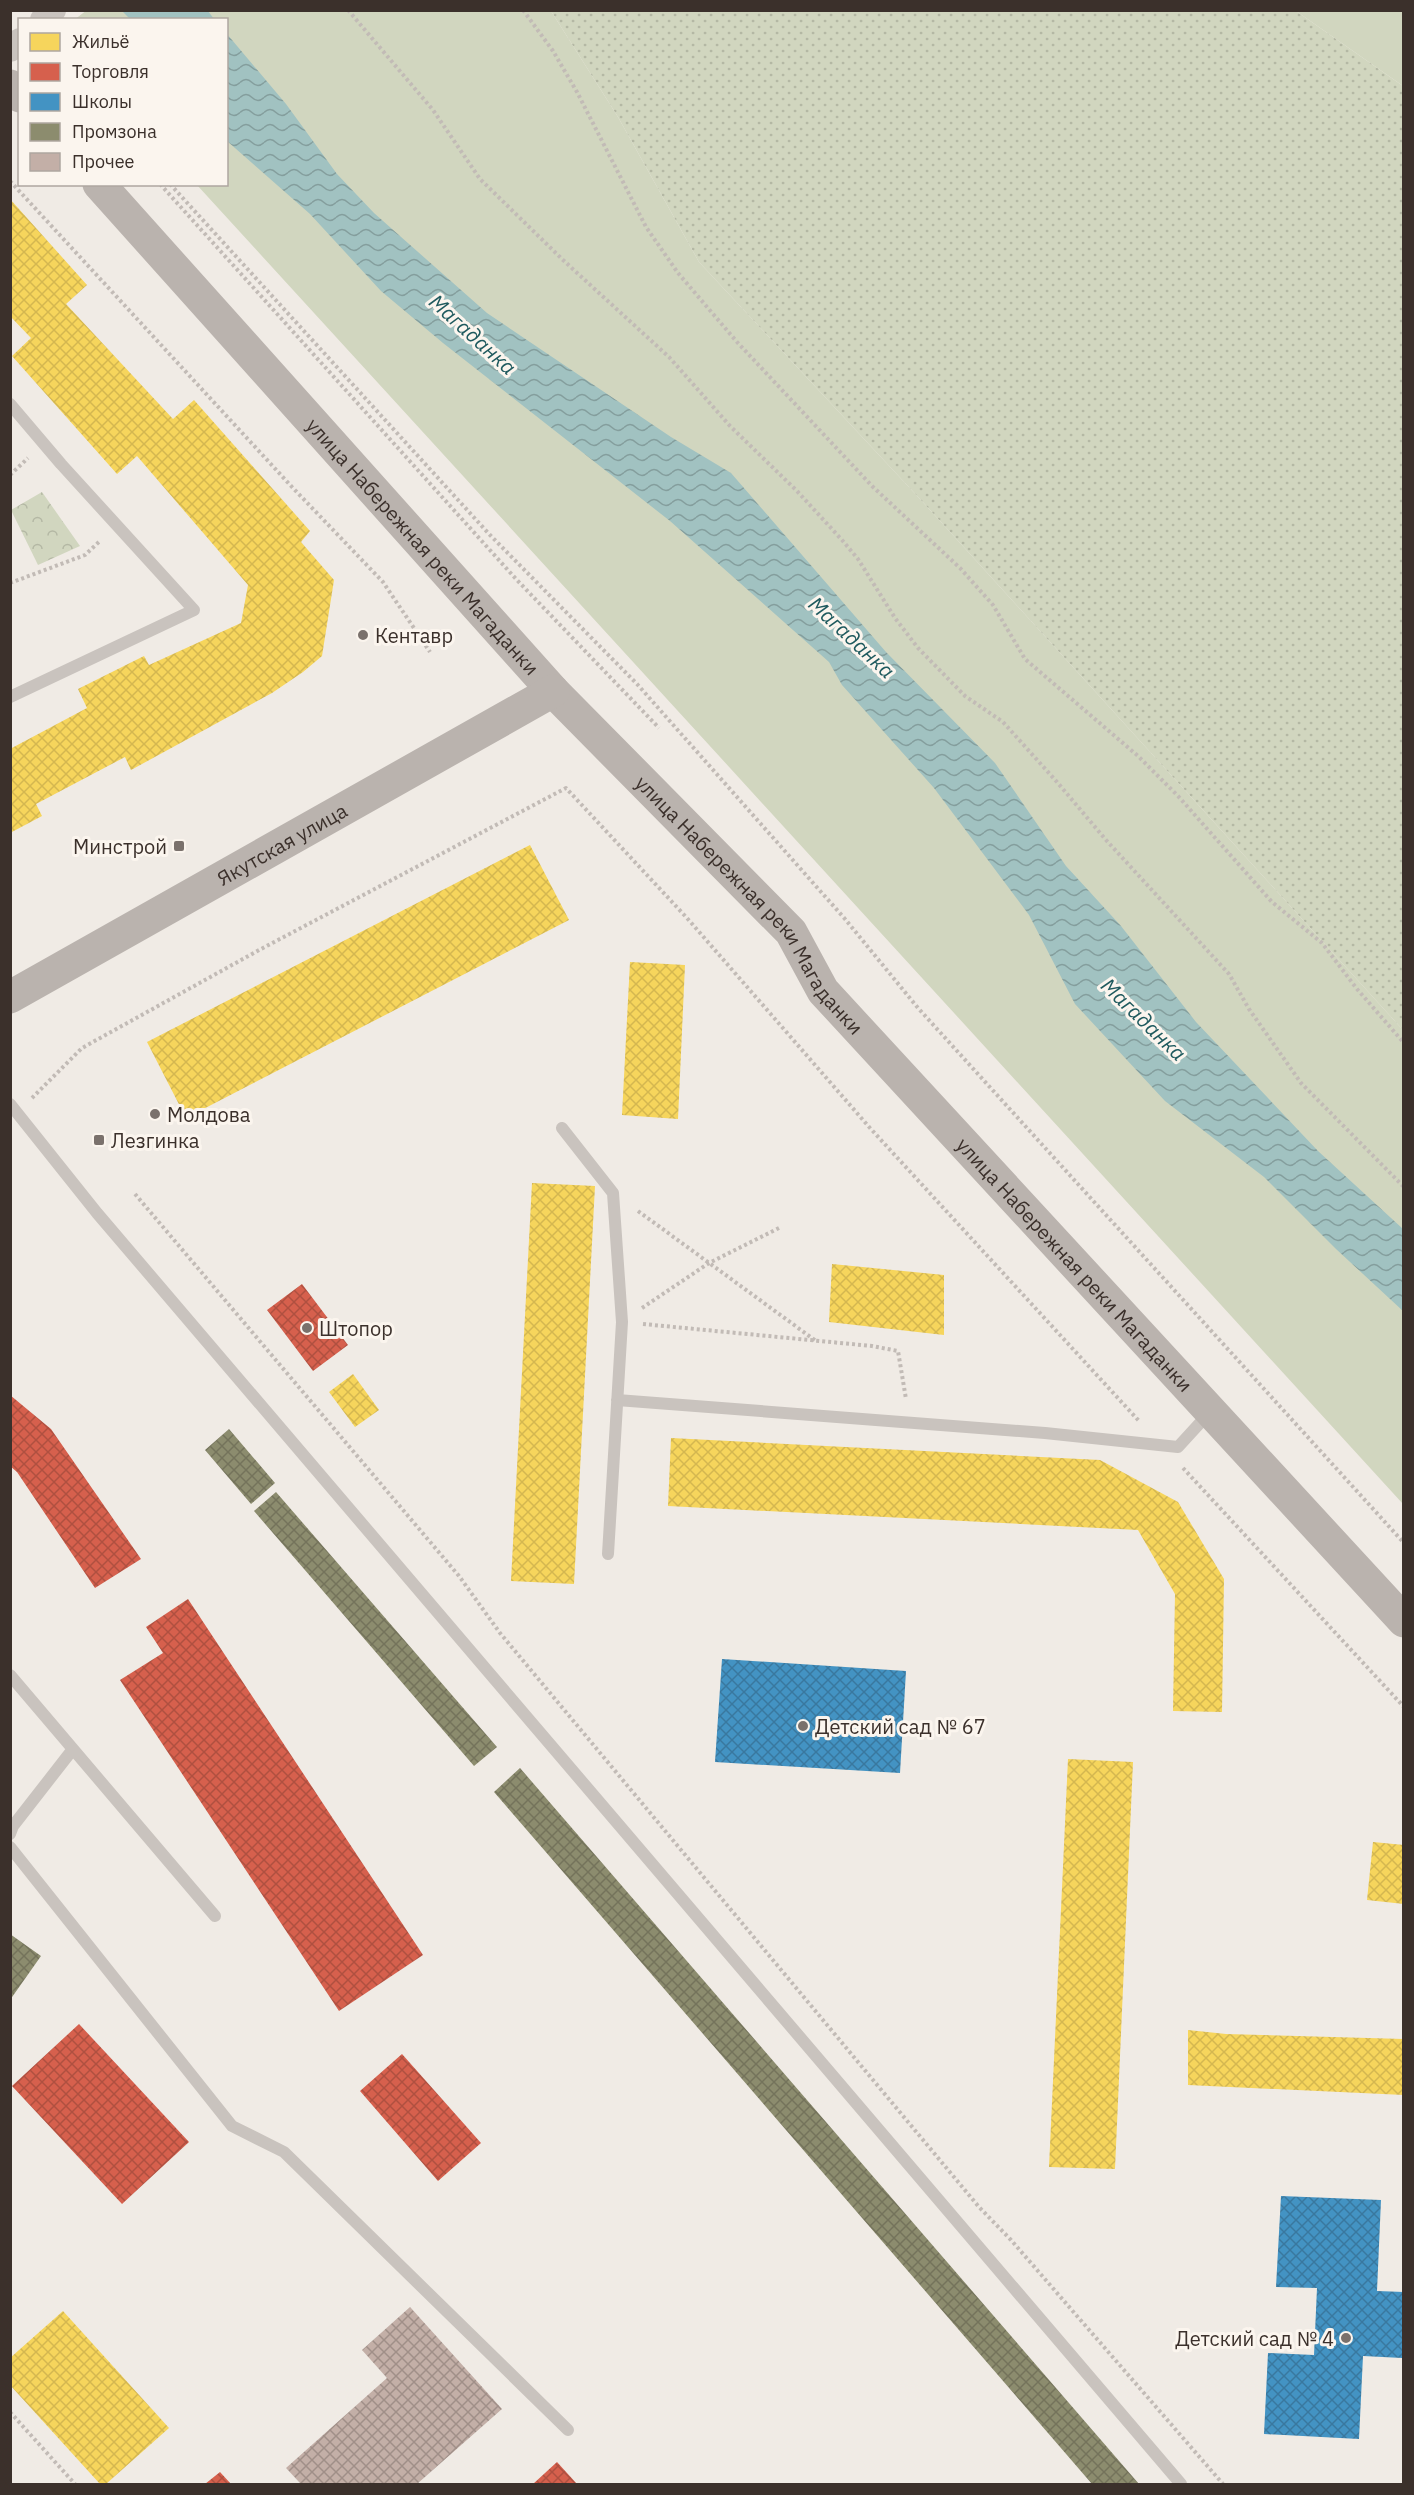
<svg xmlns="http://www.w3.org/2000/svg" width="1414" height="2495" font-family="'IBM Plex Sans',sans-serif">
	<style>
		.grass { fill: #d1d6bf }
		.park { fill: url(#park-crowns) }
		.garden { fill: url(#garden-dots) }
		.water { fill: url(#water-waves) }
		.homes { fill: url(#homes-cross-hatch) }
		.shops { fill: url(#shops-cross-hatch) }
		.schools { fill: url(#schools-cross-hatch) }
		.industry { fill: url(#industry-cross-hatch) }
		.building { fill: url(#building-cross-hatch) }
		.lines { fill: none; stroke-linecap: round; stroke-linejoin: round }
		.path { stroke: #c2bbb6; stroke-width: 4; stroke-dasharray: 3 3; stroke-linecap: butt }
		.lane { stroke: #c9c3be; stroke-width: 12 }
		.street { stroke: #c9c3be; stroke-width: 26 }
		.secondary { stroke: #bab3ae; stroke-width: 33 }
		.poi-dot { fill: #7a716c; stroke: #fbf5ee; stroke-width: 2 }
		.labels { text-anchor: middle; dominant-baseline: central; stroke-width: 6; stroke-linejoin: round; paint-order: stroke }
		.street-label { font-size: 20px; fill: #3b302b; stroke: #fbf5ee }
		.poi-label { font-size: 20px; fill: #3b302b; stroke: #fbf5ee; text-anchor: start }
		.water-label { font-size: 21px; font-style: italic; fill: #1f5a5e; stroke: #fbf5ee }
	</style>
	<defs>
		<pattern id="park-crowns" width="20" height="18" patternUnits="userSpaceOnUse" patternTransform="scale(1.5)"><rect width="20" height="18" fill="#d1d6bf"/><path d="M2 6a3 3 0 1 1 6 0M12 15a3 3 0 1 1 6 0" fill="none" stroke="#b4b8a4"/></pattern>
		<pattern id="garden-dots" width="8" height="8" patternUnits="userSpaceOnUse" patternTransform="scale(1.5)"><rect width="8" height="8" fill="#d1d6bf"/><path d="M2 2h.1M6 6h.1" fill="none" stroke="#b4b8a4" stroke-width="1.8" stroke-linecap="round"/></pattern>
		<pattern id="water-waves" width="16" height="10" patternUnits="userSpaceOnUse" patternTransform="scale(1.5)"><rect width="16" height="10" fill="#a1c2c1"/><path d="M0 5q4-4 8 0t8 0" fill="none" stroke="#849e9d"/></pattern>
		<pattern id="homes-cross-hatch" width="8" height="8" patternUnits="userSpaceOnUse" patternTransform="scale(1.5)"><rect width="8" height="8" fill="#f6d55c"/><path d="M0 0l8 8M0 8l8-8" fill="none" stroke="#d4b750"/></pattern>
		<pattern id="shops-cross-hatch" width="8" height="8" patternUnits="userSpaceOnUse" patternTransform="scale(1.5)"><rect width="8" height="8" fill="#d6604d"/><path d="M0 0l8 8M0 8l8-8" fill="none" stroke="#af5040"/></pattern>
		<pattern id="schools-cross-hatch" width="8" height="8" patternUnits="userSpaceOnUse" patternTransform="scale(1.5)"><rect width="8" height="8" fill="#4393c3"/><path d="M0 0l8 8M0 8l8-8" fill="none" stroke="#39789f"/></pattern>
		<pattern id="industry-cross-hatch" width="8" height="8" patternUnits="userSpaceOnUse" patternTransform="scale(1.5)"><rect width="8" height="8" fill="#8c8c6e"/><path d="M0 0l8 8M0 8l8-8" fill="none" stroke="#74735b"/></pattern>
		<pattern id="building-cross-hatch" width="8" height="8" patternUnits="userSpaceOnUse" patternTransform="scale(1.5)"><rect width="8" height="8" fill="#c3afa7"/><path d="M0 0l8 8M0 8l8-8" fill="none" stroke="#a08f88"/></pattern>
	</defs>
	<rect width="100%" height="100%" fill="#f0ebe5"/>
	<path class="grass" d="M 87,10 L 551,11 L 618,117 L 699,262 L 920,499 L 1403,1030 L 1403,1504 L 197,185 L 226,184 L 226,20 L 74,20 Z
		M 1296,11 L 1403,11 L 1403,86 Z"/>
	<path class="park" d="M 42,492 L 80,546 L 38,565 L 11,510 Z"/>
	<path class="garden" d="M 551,11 L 1296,11 L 1403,86 L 1403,1030 L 920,499 L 699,262 L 618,117 Z"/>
	<path class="water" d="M 122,11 L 208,11 L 214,19 L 130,19 Z
		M 227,34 L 286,104 L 337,174 L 374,213 L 487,313 L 671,437 L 731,473 L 886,652 L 995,763 L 1066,866 L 1121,926 L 1196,1022 L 1318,1151 L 1403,1229 L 1403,1311 L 1336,1249 L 1264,1177 L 1165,1101 L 1075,1004 L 1029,915 L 934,788 L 842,685 L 829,662 L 670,521 L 443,343 L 381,291 L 310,214 L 227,141 Z"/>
	<path class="homes" d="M 10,199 L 87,285 L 66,304 L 173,419 L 194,400 L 310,531 L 301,542 L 334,580 L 322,656 L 303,672 L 272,693 L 131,770 L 125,757 L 36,804 L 42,816 L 10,833 L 10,749 L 87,708 L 78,689 L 144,656 L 149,665 L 241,623 L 248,585 L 137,456 L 117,474 L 12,356 L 31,338 L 10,316 Z
		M 530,845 L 569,920 L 186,1118 L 147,1042 Z
		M 630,962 L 685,965 L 678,1119 L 622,1115 Z
		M 532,1183 L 595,1186 L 574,1584 L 511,1581 Z
		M 832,1264 L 944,1275 L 944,1335 L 829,1322 Z
		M 353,1374 L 379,1410 L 355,1427 L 329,1392 Z
		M 671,1438 L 1100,1460 L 1178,1502 L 1224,1579 L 1222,1712 L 1173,1711 L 1175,1594 L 1138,1530 L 668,1506 Z
		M 1068,1759 L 1133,1762 L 1115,2169 L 1049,2167 Z
		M 1373,1842 L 1404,1845 L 1404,1904 L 1367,1900 Z
		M 1188,2030 L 1226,2034 L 1404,2039 L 1404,2095 L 1188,2085 Z
		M 63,2311 L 169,2428 L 106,2484 L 100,2484 L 10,2385 L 10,2358 Z"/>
	<path class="shops" d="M 302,1284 L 348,1345 L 313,1371 L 267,1310 Z
		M 10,1395 L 51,1429 L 141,1559 L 95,1588 L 17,1472 L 10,1466 Z
		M 188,1599 L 423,1955 L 339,2011 L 120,1680 L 163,1653 L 146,1627 Z
		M 79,2024 L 189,2142 L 122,2204 L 12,2086 Z
		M 402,2054 L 481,2143 L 438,2181 L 360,2091 Z
		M 557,2462 L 577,2484 L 533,2484 Z
		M 220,2472 L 231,2484 L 205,2484 Z"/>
	<path class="schools" d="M 722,1659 L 906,1671 L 900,1773 L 715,1762 Z
		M 1281,2196 L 1381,2200 L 1377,2291 L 1404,2292 L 1402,2358 L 1363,2356 L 1359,2439 L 1264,2434 L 1268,2353 L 1314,2355 L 1317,2288 L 1276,2287 Z"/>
	<path class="industry" d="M 229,1429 L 275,1483 L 251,1504 L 205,1450 Z
		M 276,1492 L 497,1747 L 474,1766 L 254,1511 Z
		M 520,1768 L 1139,2484 L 1092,2484 L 494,1792 Z
		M 10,1934 L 41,1956 L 10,2000 Z"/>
	<path class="building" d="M 410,2307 L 502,2409 L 417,2484 L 301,2484 L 286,2468 L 387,2378 L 362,2350 Z"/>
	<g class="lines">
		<path class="path" d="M 348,10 L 433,110 L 480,179 L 563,260 L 669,357 L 730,426 L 797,491 L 842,540 L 858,559 L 895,618 L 918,648 L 965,696 L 1003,722 L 1057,782 L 1106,840 L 1229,974 L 1249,1009 L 1301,1083 L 1404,1187
			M 523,10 L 553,51 L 577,92 L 646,227 L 678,273 L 737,342 L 872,486 L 960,568 L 993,605 L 1025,659 L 1138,756 L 1178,796 L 1272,902 L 1322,943 L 1357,989 L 1404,1043
			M 10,181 L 292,487 L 383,582 L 430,652
			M 160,184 L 516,579 L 659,728
			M 170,184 L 490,535 L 637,684 L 845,919 L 918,1008 L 1404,1543
			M 10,475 L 28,458
			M 10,583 L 85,555 L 101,540
			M 32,1098 L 82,1048 L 261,949 L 566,788 L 687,918 L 870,1128 L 1139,1421
			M 135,1194 L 459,1576 L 500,1633 L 979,2207 L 1011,2240 L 1223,2484
			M 638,1211 L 816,1341
			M 642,1308 L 709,1263 L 779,1228
			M 643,1324 L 872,1346 L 898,1351 L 906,1399
			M 1183,1468 L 1404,1707
			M 10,2412 L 75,2484"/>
		<path class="lane" d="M 10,404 L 61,464 L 194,610 L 10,697
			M 10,1104 L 97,1213 L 1181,2484
			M 562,1128 L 613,1193 L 622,1322 L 608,1554
			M 617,1400 L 1045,1433 L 1178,1447 L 1210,1412
			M 10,1675 L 215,1916
			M 10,1834 L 13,1826 L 73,1749
			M 10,1847 L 232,2126 L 284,2152 L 568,2430"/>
		<path class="street" d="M 43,20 L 53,10
			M 10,49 L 20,41"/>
		<g class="secondary">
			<path d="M 10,86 L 20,96"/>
			<path id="s1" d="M 99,184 L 553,691 L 791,932 L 823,991 L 1404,1621"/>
			<path id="s2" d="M 10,997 L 553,691"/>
		</g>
	</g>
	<g class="poi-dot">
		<circle cx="363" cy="635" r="6"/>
		<rect x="173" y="840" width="12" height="12" rx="3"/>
		<circle cx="155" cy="1114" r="6"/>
		<rect x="93" y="1134" width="12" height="12" rx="3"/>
		<circle cx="307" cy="1328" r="6"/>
		<circle cx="803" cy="1726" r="6"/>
		<circle cx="1346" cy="2338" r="6"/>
	</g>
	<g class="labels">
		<g class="street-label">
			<text stroke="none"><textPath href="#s1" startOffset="486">улица Набережная реки Магаданки</textPath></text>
			<text stroke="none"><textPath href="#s2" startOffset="312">Якутская улица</textPath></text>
			<text stroke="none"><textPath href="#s1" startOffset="972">улица Набережная реки Магаданки</textPath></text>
			<text stroke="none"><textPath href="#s1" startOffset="1458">улица Набережная реки Магаданки</textPath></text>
		</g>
		<g class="poi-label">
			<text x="375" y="635">Кентавр</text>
			<text x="167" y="846" text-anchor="end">Минстрой</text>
			<text x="167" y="1114">Молдова</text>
			<text x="111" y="1140">Лезгинка</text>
			<text x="319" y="1328">Штопор</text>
			<text x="815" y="1726">Детский сад № 67</text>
			<text x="1334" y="2338" text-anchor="end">Детский сад № 4</text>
		</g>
		<g class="water-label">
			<text transform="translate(473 334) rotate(42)">Магаданка</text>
			<text transform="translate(852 637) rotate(43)">Магаданка</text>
			<text transform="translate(1144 1019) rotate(44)">Магаданка</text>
		</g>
	</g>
	<rect width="1414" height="2495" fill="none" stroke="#3b302b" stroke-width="24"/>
	<rect x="18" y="18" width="210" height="168" fill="#fbf5ee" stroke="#aea6a0" stroke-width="1.5"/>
	<rect x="30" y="33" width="30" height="18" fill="#f6d55c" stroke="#aea6a0" stroke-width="1.5"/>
	<text x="72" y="48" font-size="18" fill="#3b302b">Жильё</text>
	<rect x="30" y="63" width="30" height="18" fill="#d6604d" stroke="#aea6a0" stroke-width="1.5"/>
	<text x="72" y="78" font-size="18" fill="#3b302b">Торговля</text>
	<rect x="30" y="93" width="30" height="18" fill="#4393c3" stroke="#aea6a0" stroke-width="1.5"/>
	<text x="72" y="108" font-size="18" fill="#3b302b">Школы</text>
	<rect x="30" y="123" width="30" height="18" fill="#8c8c6e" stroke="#aea6a0" stroke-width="1.5"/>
	<text x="72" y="138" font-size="18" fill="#3b302b">Промзона</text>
	<rect x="30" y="153" width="30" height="18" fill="#c3afa7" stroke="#aea6a0" stroke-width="1.5"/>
	<text x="72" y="168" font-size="18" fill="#3b302b">Прочее</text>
</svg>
